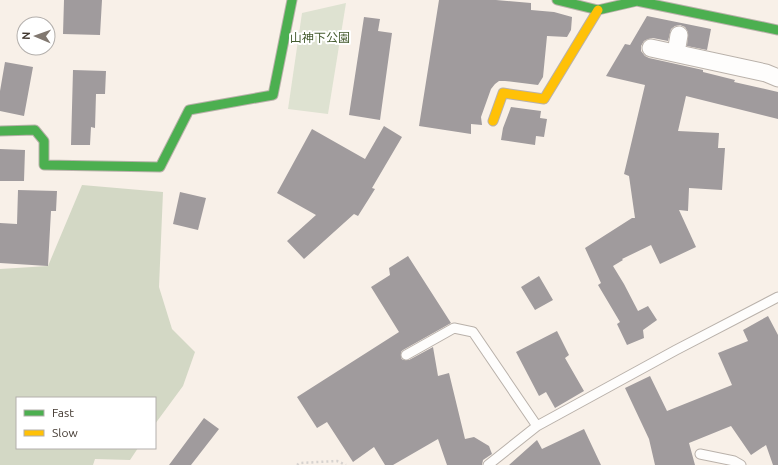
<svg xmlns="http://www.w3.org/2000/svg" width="778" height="465" font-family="Ubuntu,'Noto Sans JP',sans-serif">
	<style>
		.green { fill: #dee2d1 }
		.forest { fill: #d3d8c5 }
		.building { fill: #a09b9d }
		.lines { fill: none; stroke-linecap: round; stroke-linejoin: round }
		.lane-casing { stroke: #b9b1aa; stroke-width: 11 }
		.street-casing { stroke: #b9b1aa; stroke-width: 19 }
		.fast-casing { stroke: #b9b1aa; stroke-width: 11 }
		.slow-casing { stroke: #b9b1aa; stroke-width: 11 }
		.path { stroke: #d6d2cf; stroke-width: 2.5; stroke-dasharray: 2 3; stroke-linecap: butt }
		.lane { stroke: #fefdfc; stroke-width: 9 }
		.street { stroke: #fefdfc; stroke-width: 17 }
		.fast { stroke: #4caf50; stroke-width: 9 }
		.slow { stroke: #ffc107; stroke-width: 9 }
		.labels { text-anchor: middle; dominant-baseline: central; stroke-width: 4; stroke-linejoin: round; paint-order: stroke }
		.park-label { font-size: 12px; fill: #465c30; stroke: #fff }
	</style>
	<rect width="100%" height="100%" fill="#f8f0e8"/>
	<path class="green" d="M 346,3 L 328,114 L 288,109 L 302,13 Z"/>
	<path class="forest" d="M 82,185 L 163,192 L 159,287 L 172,329 L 195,352 L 183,386 L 155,424 L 155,398 L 17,398 L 17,448 L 138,448 L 130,460 L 95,459 L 93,465 L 0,465 L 0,269 L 48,266 Z"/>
	<path class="building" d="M 64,0 L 102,0 L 100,35 L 63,34 Z
		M 439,0 L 496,0 L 531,3 L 531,10 L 554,12 L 572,17 L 571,30 L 567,37 L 547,36 L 543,77 L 538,85 L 505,81 L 499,81 L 495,84 L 491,89 L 481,117 L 482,125 L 471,124 L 471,134 L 419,126 Z
		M 647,16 L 711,29 L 707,50 L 687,46 L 688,32 L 685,27 L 680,25 L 675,26 L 671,29 L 668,41 L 653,38 L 648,39 L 644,41 L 641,46 L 641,51 L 645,56 L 649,58 L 703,70 L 703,72 L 735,80 L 734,82 L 778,92 L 778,119 L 686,96 L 678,131 L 719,133 L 718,148 L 725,148 L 722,190 L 689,188 L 688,211 L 679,210 L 696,247 L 660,264 L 651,245 L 622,259 L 623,260 L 613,266 L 624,284 L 638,311 L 648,306 L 657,320 L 643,330 L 644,338 L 627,345 L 617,324 L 620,322 L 598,285 L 601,283 L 585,248 L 632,218 L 635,218 L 629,176 L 624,174 L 645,85 L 606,76 L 625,44 L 630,45 Z
		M 364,17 L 380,19 L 378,31 L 392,33 L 380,120 L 349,115 Z
		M 5,62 L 33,67 L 24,116 L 0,111 L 0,91 Z
		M 73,70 L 106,71 L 105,94 L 96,94 L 95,128 L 91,127 L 90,145 L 71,145 Z
		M 511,107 L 541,111 L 540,118 L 547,119 L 544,137 L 536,136 L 535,145 L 501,140 L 503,128 Z
		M 384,126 L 402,137 L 372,188 L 375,189 L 358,216 L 354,214 L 304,259 L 287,241 L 316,215 L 277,193 L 312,129 L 365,159 Z
		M 0,149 L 25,150 L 24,181 L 0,181 Z
		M 18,190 L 57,191 L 56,211 L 51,211 L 48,266 L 0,263 L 0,223 L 17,224 Z
		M 180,192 L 206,198 L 198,230 L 173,224 Z
		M 408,256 L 451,323 L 403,350 L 401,352 L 401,358 L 403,360 L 409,360 L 433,347 L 438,376 L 449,373 L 465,439 L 474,437 L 489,446 L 492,454 L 483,460 L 482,465 L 447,465 L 438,439 L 393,465 L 385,465 L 374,447 L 353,462 L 327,422 L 317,428 L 297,397 L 399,332 L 371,287 L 390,275 L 389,268 Z
		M 539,276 L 553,300 L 535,310 L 521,287 Z
		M 768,316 L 778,335 L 778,465 L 773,465 L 766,445 L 751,455 L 731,426 L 689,443 L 695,465 L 655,465 L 649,439 L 625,388 L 650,376 L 667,411 L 732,385 L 718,353 L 748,341 L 743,330 Z
		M 557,331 L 569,355 L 565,358 L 584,391 L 555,408 L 546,392 L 539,396 L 516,352 Z
		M 204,418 L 219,429 L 191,465 L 169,465 Z
		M 584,429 L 601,465 L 509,465 L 537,440 L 542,449 Z"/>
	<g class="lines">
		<defs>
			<path id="lane" d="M 406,355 L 454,328 L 473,332 L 537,426
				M 700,454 L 734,461 L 741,465
				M 488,465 L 537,426 L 676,350 L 778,297"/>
			<path id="street" d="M 651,48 L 766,73 L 778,78
				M 676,53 L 679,35"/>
			<path id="fast" d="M 557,0 L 598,10 L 637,1 L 778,30
				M 0,131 L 35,130 L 44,141 L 44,165 L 160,167 L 189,110 L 273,95 L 292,0"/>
			<path id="slow" d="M 493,121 L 503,93 L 544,99 L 598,10"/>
		</defs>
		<use href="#lane" class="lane-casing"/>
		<use href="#street" class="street-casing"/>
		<use href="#fast" class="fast-casing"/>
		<use href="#slow" class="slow-casing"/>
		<path class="path" d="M 297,465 L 300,463 L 337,461 L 346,465"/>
		<use href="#lane" class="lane"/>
		<use href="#street" class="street"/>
		<use href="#fast" class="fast"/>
		<use href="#slow" class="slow"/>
	</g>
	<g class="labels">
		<g class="park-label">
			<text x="320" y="37">山神下公園</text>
		</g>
	</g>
	<rect x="16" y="397" width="140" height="52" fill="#ffffff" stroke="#b3afac"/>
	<rect x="24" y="410" width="20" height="6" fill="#4caf50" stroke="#b3afac"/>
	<text x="52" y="417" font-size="12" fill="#41372f">Fast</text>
	<rect x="24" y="430" width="20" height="6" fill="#ffc107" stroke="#b3afac"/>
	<text x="52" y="437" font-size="12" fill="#41372f">Slow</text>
	<g transform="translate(36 36) rotate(272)"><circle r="19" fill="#ffffff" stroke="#b3afac"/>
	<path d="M0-3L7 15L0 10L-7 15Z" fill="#817870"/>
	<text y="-6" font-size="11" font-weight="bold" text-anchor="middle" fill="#41372f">N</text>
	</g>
</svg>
